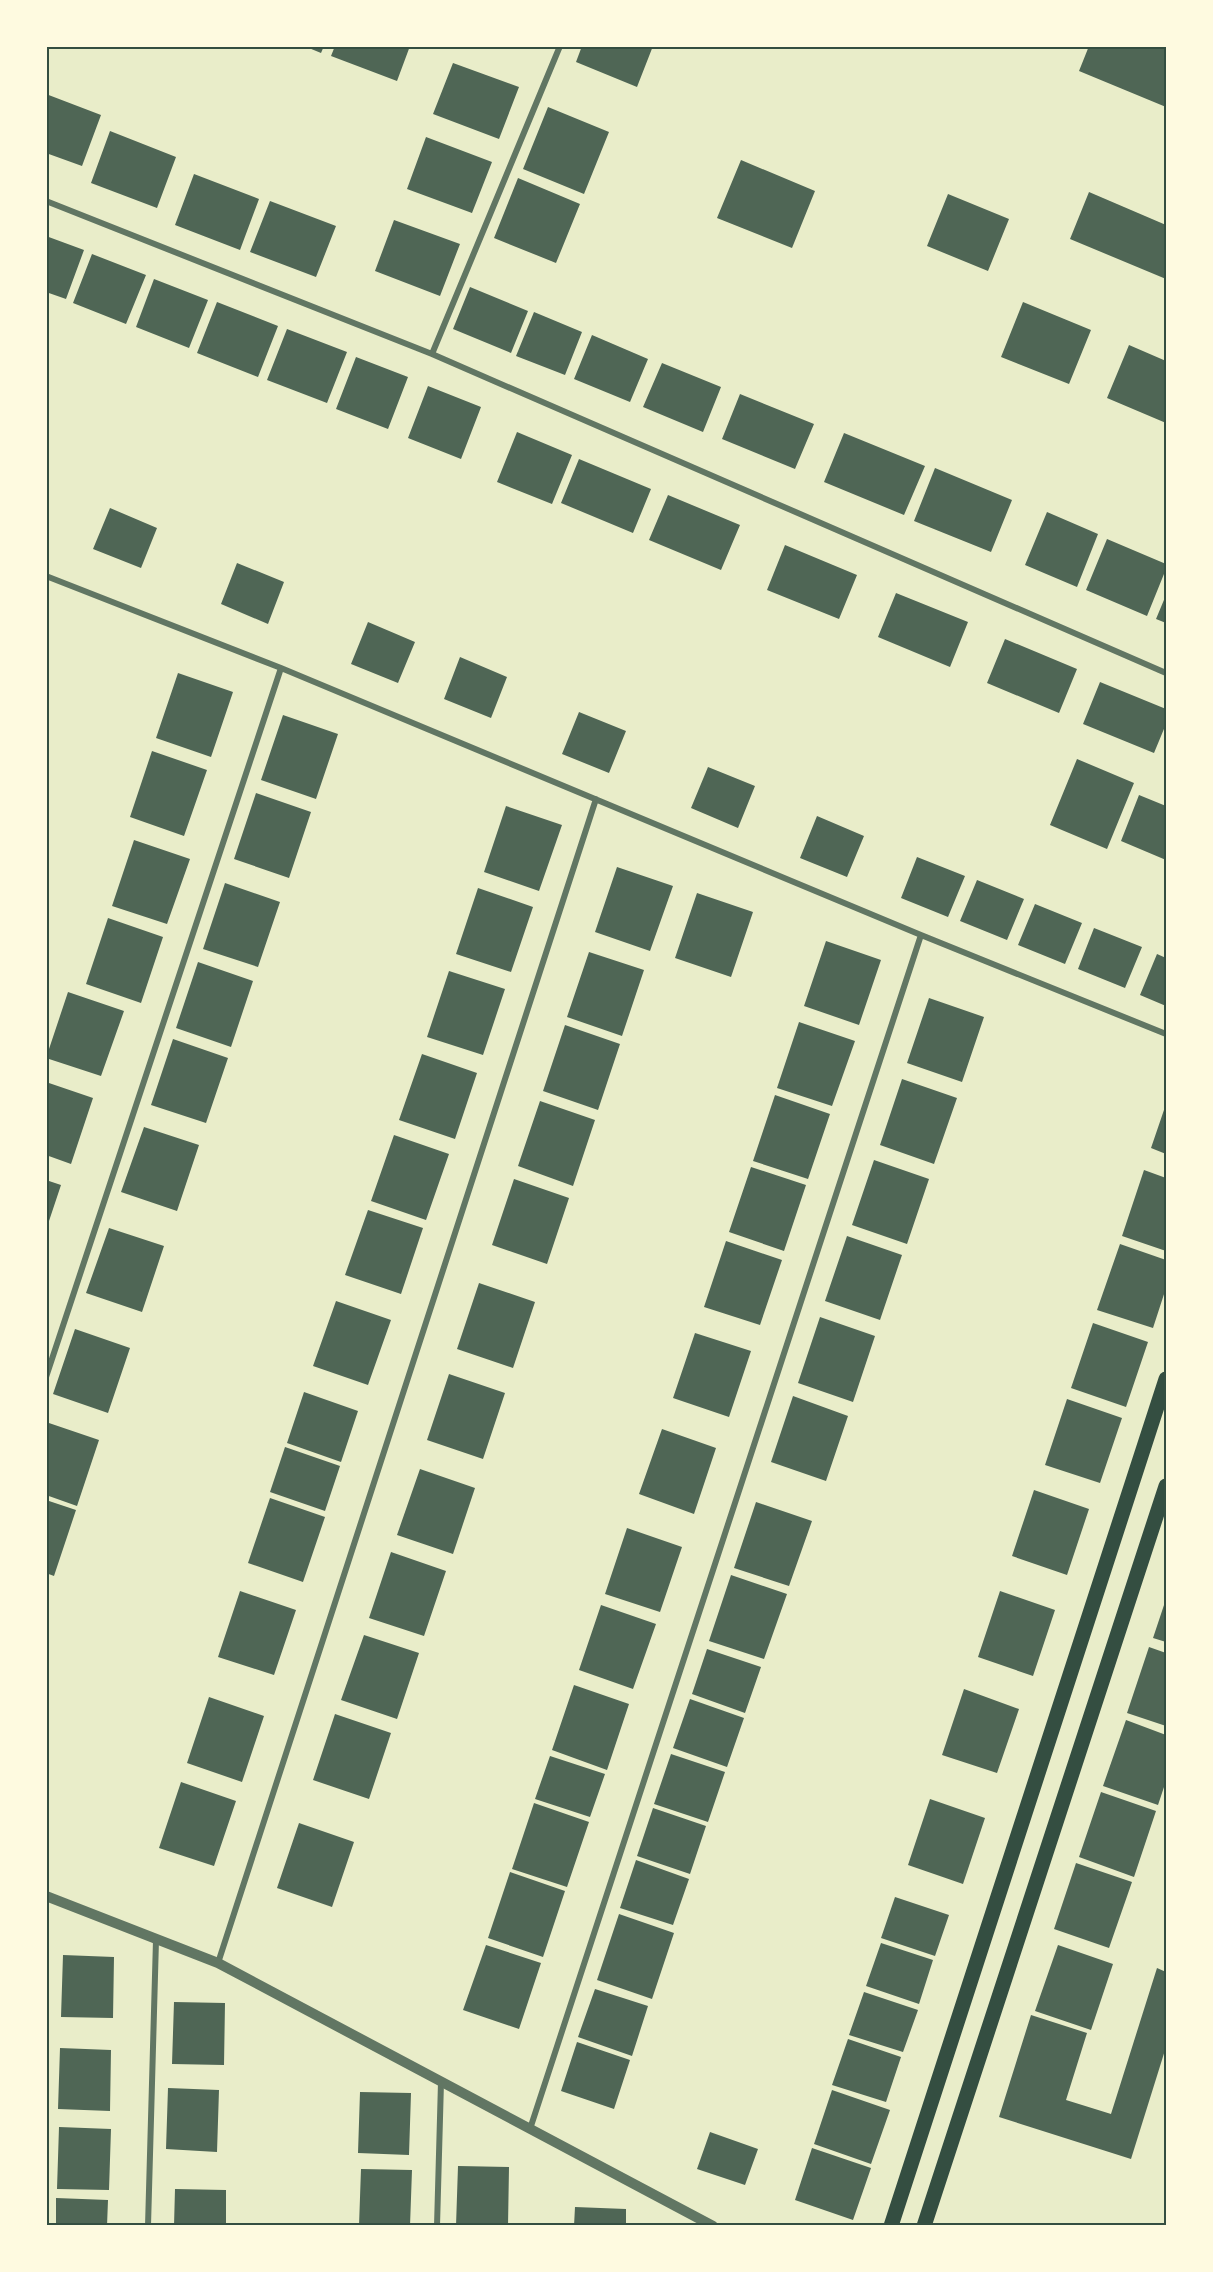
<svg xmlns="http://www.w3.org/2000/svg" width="1213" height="2272" font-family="'DM Sans',sans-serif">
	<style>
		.building { fill: #4f6655 }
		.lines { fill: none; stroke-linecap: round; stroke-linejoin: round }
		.minor { stroke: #617663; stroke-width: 6 }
		.tertiary { stroke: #617663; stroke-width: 10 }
		.primary { stroke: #344e41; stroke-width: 15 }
		.neatline { fill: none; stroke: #344e41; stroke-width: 2 }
	</style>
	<rect width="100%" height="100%" fill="#e9edc9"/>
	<path class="building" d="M 304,46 L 324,46 L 321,53 Z
		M 335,46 L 410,46 L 397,81 L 331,56 Z
		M 582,46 L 653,46 L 637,87 L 576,62 Z
		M 1089,46 L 1166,46 L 1166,107 L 1079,71 Z
		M 453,63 L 519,87 L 499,139 L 433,114 Z
		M 46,94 L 101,115 L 82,166 L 46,153 Z
		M 548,107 L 609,132 L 584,194 L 523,169 Z
		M 110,131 L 176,157 L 157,208 L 91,183 Z
		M 426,137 L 492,162 L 472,213 L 407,189 Z
		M 741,160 L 815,191 L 792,248 L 717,218 Z
		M 194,174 L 259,199 L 240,250 L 175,225 Z
		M 518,178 L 580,204 L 556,263 L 494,238 Z
		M 1089,192 L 1166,225 L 1166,279 L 1070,239 Z
		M 948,194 L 1009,219 L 988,271 L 927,246 Z
		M 270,201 L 336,226 L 316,277 L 250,252 Z
		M 394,220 L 460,244 L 440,296 L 375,271 Z
		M 46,236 L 84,250 L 66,299 L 46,292 Z
		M 92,254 L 146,275 L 126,324 L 73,303 Z
		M 154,279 L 208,300 L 189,348 L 136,327 Z
		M 470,287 L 528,311 L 511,353 L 453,329 Z
		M 217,302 L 278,326 L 258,377 L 197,353 Z
		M 1023,302 L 1091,330 L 1069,384 L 1001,357 Z
		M 534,312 L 582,332 L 565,375 L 516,356 Z
		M 287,329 L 347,352 L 327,403 L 267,380 Z
		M 592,335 L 648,359 L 630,402 L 574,379 Z
		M 1129,345 L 1166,361 L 1166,423 L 1107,398 Z
		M 356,357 L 408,377 L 388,429 L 336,409 Z
		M 662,363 L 721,387 L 703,432 L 643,407 Z
		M 428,386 L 481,407 L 461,459 L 408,438 Z
		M 740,394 L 814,424 L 795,469 L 722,439 Z
		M 517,432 L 572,455 L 552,504 L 497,482 Z
		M 844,433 L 925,466 L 904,515 L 824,482 Z
		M 579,459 L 651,489 L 633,533 L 561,503 Z
		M 935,468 L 1012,500 L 991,552 L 914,521 Z
		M 668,495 L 740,525 L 721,570 L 649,540 Z
		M 110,508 L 157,528 L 141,568 L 93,549 Z
		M 1047,512 L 1098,534 L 1077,587 L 1025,565 Z
		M 1107,539 L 1166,564 L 1166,569 L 1147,616 L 1086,590 Z
		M 785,545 L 857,575 L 839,619 L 767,590 Z
		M 237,563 L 284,582 L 268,624 L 221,604 Z
		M 896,593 L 968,622 L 950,667 L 878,637 Z
		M 1166,595 L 1166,623 L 1156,619 Z
		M 368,622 L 415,642 L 398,683 L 351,664 Z
		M 1005,639 L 1077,669 L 1059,713 L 987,683 Z
		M 460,657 L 507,677 L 491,718 L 444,699 Z
		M 178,673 L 233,692 L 211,757 L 156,738 Z
		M 1100,682 L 1166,709 L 1166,724 L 1154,753 L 1083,724 Z
		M 579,712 L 626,731 L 609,773 L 562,754 Z
		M 283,715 L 338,734 L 316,799 L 261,780 Z
		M 152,751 L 207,770 L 184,836 L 130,817 Z
		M 1077,759 L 1134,783 L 1107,849 L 1050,825 Z
		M 708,767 L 755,786 L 738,828 L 691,808 Z
		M 256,793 L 311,812 L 289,878 L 234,859 Z
		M 1139,795 L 1166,806 L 1166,860 L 1121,841 Z
		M 506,806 L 562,825 L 539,891 L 484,872 Z
		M 817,816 L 864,836 L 847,877 L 800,858 Z
		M 134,840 L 190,859 L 167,924 L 112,906 Z
		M 917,857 L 965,876 L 948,917 L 901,898 Z
		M 617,867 L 673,886 L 650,951 L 595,932 Z
		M 977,880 L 1024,899 L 1007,940 L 960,921 Z
		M 225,883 L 280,902 L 258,967 L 203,949 Z
		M 478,888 L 533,907 L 511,972 L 456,954 Z
		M 697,893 L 753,912 L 731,977 L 675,958 Z
		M 1035,904 L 1082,923 L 1065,964 L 1018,945 Z
		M 108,918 L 163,937 L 141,1003 L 86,984 Z
		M 1094,928 L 1142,947 L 1125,988 L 1078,969 Z
		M 826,941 L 881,960 L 859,1025 L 804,1006 Z
		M 589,952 L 644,970 L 622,1036 L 567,1017 Z
		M 1157,954 L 1166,958 L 1166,1006 L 1140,995 Z
		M 198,962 L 253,981 L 231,1047 L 176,1028 Z
		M 449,971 L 505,989 L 483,1055 L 427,1037 Z
		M 68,992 L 124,1011 L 101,1076 L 46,1058 Z
		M 929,998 L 984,1017 L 962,1082 L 907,1063 Z
		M 799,1022 L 855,1041 L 832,1106 L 777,1088 Z
		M 565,1025 L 620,1044 L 598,1110 L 543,1091 Z
		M 173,1039 L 228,1058 L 206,1123 L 151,1105 Z
		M 422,1054 L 477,1073 L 455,1139 L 399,1120 Z
		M 902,1079 L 957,1098 L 934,1164 L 880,1145 Z
		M 46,1082 L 93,1098 L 71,1164 L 46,1155 Z
		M 775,1095 L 830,1114 L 808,1179 L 753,1161 Z
		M 540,1101 L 595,1120 L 573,1186 L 518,1166 Z
		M 1166,1104 L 1166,1154 L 1151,1148 Z
		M 144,1127 L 199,1145 L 177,1211 L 121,1192 Z
		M 394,1135 L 449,1154 L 426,1220 L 371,1201 Z
		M 874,1160 L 929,1179 L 907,1244 L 852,1225 Z
		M 751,1167 L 806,1185 L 784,1251 L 729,1232 Z
		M 1144,1170 L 1166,1178 L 1166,1251 L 1122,1236 Z
		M 514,1179 L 569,1198 L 547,1264 L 492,1245 Z
		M 46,1180 L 61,1185 L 47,1227 L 46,1227 Z
		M 368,1210 L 423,1228 L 401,1294 L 345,1275 Z
		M 109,1228 L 164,1246 L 142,1312 L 86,1293 Z
		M 847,1236 L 902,1255 L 880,1320 L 825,1301 Z
		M 726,1241 L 782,1260 L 760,1325 L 704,1307 Z
		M 1120,1244 L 1166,1260 L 1166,1288 L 1153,1328 L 1097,1310 Z
		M 479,1283 L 535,1302 L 513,1368 L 457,1349 Z
		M 336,1301 L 391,1320 L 368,1385 L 313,1366 Z
		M 820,1317 L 875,1336 L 853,1402 L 798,1383 Z
		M 1093,1323 L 1148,1342 L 1126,1407 L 1071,1388 Z
		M 75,1329 L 130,1348 L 108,1413 L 53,1394 Z
		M 695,1333 L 751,1351 L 729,1417 L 673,1398 Z
		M 449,1374 L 505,1393 L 483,1459 L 427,1440 Z
		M 304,1392 L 358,1411 L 341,1462 L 287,1443 Z
		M 793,1396 L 848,1416 L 826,1481 L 771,1462 Z
		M 1067,1399 L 1122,1418 L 1100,1483 L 1045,1465 Z
		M 46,1422 L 99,1440 L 77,1506 L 46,1495 Z
		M 662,1429 L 716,1448 L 694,1514 L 639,1494 Z
		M 285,1447 L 340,1466 L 325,1511 L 270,1492 Z
		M 420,1469 L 475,1488 L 453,1554 L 397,1535 Z
		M 1034,1490 L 1089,1509 L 1067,1575 L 1012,1556 Z
		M 270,1498 L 325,1517 L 303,1582 L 248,1563 Z
		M 46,1500 L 76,1510 L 54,1576 L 46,1573 Z
		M 756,1502 L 812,1521 L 789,1586 L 734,1568 Z
		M 627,1528 L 682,1547 L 660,1612 L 605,1594 Z
		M 391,1552 L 446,1571 L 424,1636 L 369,1618 Z
		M 731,1575 L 787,1594 L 764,1659 L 709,1641 Z
		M 240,1591 L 296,1610 L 274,1675 L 218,1657 Z
		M 1000,1591 L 1055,1610 L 1033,1676 L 978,1657 Z
		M 1166,1599 L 1166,1642 L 1153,1638 Z
		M 601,1605 L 656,1624 L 633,1689 L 579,1670 Z
		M 364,1635 L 419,1653 L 397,1719 L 341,1700 Z
		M 1149,1647 L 1166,1653 L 1166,1726 L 1127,1713 Z
		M 707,1649 L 761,1667 L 745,1713 L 692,1694 Z
		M 574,1685 L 629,1704 L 607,1770 L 552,1750 Z
		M 964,1689 L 1019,1709 L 997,1773 L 942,1755 Z
		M 209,1697 L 264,1716 L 242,1782 L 187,1763 Z
		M 690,1699 L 744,1718 L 727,1767 L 673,1748 Z
		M 335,1714 L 391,1733 L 369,1799 L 313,1780 Z
		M 1126,1720 L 1166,1735 L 1166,1781 L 1158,1805 L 1103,1786 Z
		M 671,1754 L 725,1772 L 708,1822 L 654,1804 Z
		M 550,1756 L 605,1774 L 590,1817 L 535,1799 Z
		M 181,1782 L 236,1801 L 214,1866 L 159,1848 Z
		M 1101,1792 L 1156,1811 L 1134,1877 L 1079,1857 Z
		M 930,1799 L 985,1818 L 963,1884 L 908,1865 Z
		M 534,1803 L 589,1822 L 567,1887 L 512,1869 Z
		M 653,1808 L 706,1826 L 690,1874 L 637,1856 Z
		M 299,1823 L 354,1842 L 332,1907 L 277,1888 Z
		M 636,1860 L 689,1879 L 673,1925 L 620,1908 Z
		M 1076,1863 L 1132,1882 L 1109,1948 L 1054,1929 Z
		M 510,1872 L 565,1891 L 543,1957 L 488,1938 Z
		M 895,1897 L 949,1915 L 935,1956 L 881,1938 Z
		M 619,1914 L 674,1933 L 652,1999 L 597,1980 Z
		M 881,1943 L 933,1960 L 919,2004 L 866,1986 Z
		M 486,1945 L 541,1963 L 519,2029 L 463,2010 Z
		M 1058,1945 L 1113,1964 L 1091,2030 L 1035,2011 Z
		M 63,1955 L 114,1957 L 113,2018 L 61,2017 Z
		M 1157,1968 L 1166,1972 L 1166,2047 L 1131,2159 L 999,2117 L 1031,2015 L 1087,2033 L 1066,2100 L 1111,2114 Z
		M 595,1989 L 648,2006 L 632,2056 L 578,2037 Z
		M 864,1992 L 918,2010 L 903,2052 L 849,2035 Z
		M 174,2002 L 225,2003 L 224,2065 L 172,2064 Z
		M 848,2039 L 901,2057 L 886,2102 L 832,2085 Z
		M 577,2042 L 630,2060 L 614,2109 L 561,2091 Z
		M 60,2048 L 111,2050 L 110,2111 L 58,2109 Z
		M 168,2088 L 219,2090 L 217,2152 L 166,2149 Z
		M 832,2090 L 890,2110 L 871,2164 L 814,2144 Z
		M 360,2092 L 411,2093 L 409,2155 L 358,2153 Z
		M 59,2127 L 111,2129 L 109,2190 L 57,2189 Z
		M 710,2132 L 758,2149 L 745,2185 L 697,2169 Z
		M 812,2148 L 871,2168 L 853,2220 L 795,2200 Z
		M 458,2166 L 509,2167 L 508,2226 L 456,2226 Z
		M 361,2169 L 412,2170 L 410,2226 L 359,2226 Z
		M 175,2189 L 226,2190 L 226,2226 L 174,2226 Z
		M 56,2198 L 108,2200 L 107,2226 L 56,2226 Z
		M 575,2207 L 626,2209 L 626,2226 L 574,2226 Z"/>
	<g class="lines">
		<path class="minor" d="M 46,201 L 432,354 L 1166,673
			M 432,354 L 560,46
			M 46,576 L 281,668 L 921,935 L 1166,1034
			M 46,1377 L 281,668
			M 218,1963 L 596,799
			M 530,2129 L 921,935
			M 148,2226 L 156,1940
			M 437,2226 L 441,2082"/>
		<path class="tertiary" d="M 46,1896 L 218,1963 L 713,2226"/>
		<path class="primary" d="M 891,2226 L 1166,1379
			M 924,2226 L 1166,1486"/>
	</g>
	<rect width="1213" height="2272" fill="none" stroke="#fefae0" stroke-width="96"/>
	<rect x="48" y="48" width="1117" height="2176" class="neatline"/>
</svg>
